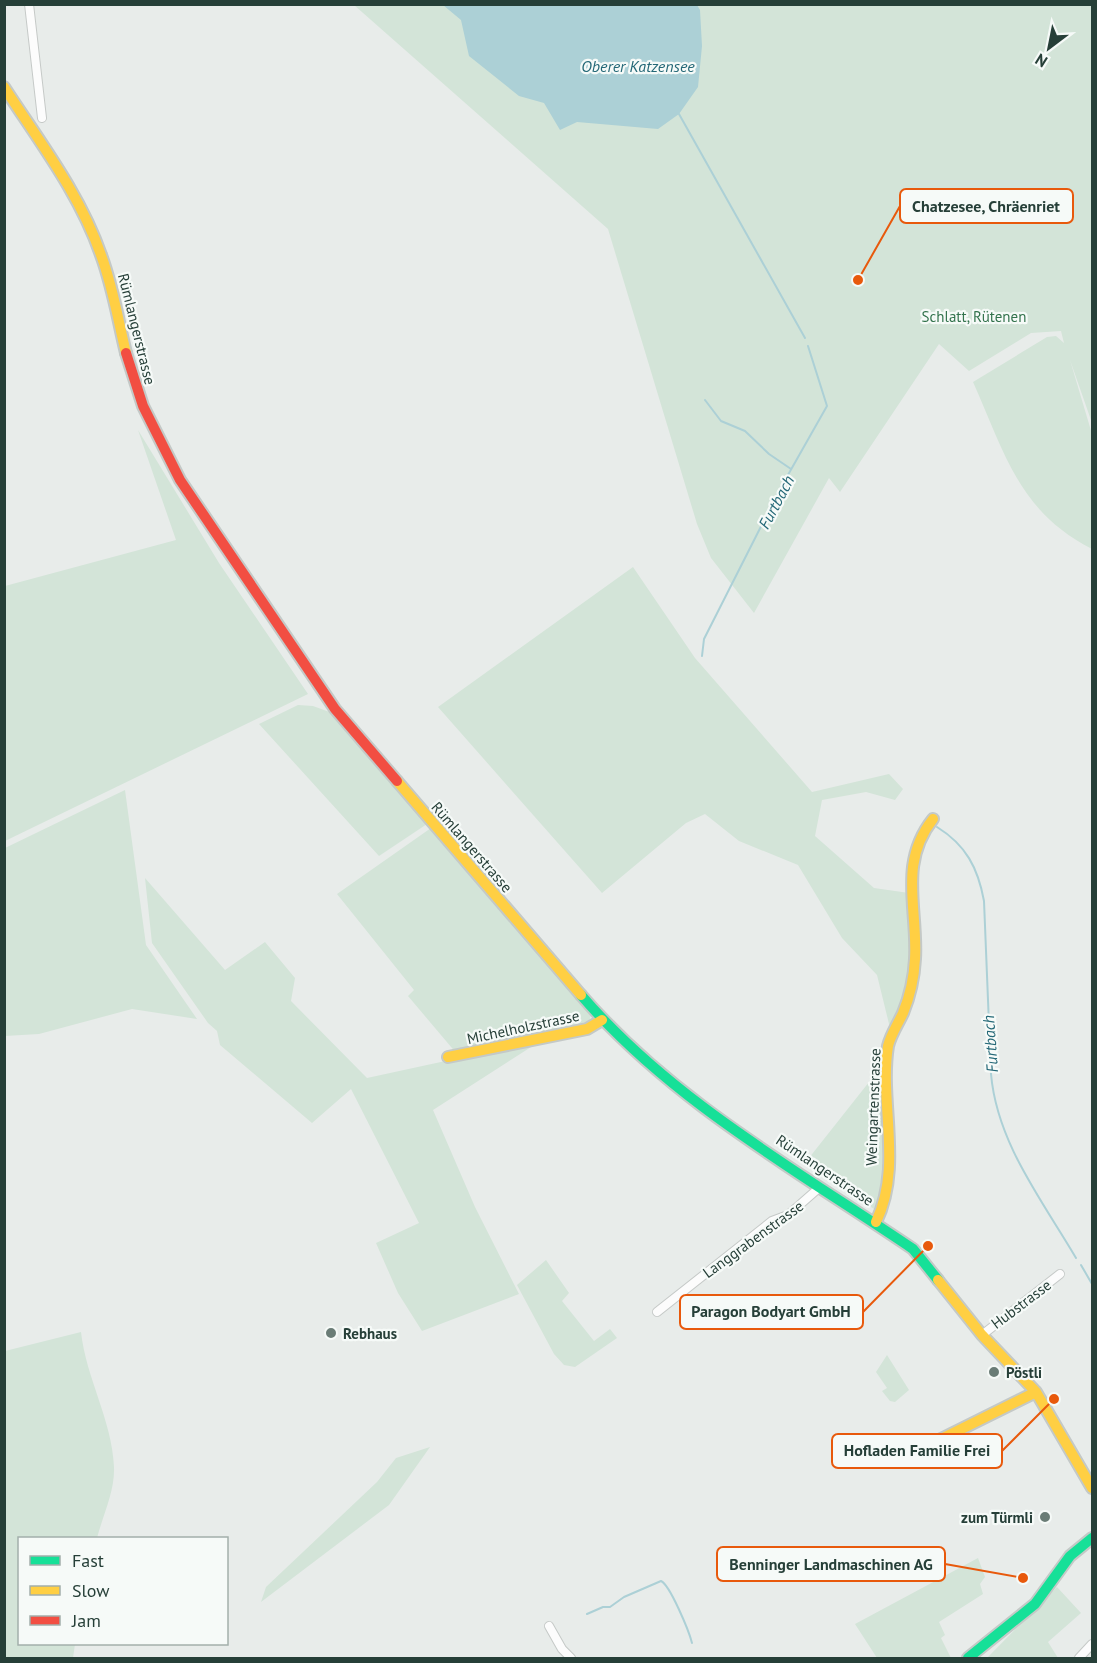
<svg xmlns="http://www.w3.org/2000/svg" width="1097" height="1663" font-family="'PT Sans',sans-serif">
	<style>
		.green { fill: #d3e4d8 }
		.water { fill: #acd0d6 }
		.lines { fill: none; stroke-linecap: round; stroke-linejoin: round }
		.stream { stroke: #acd0d6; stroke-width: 2 }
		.street-casing { stroke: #c5c9c7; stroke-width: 10 }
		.fast-casing { stroke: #c4c9c7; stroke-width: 14 }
		.slow-casing { stroke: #c4c9c7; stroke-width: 14 }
		.jam-casing { stroke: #c4c9c7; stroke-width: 14 }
		.street { stroke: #fcfcfc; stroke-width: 8 }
		.fast { stroke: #16e098; stroke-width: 10 }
		.slow { stroke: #ffcf43; stroke-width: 10 }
		.jam { stroke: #f24e42; stroke-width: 10 }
		.poi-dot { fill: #6a7c76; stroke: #f6faf8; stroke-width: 2 }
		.labels { text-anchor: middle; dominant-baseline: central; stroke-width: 4.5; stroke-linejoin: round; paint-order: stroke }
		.park-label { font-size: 15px; fill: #33734d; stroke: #f6faf8 }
		.street-label { font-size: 15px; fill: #263f38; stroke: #f6faf8 }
		.poi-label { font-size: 15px; font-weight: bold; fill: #263f38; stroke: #f6faf8; text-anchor: start }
		.water-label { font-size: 16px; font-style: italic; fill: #246877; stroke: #f6faf8 }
		.leader { fill: none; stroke: #e8590c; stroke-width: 2 }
		.callout-dot { fill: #e8590c; stroke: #f6faf8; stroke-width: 2 }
		.callout { fill: #f6faf8; stroke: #e8590c; stroke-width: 2 }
		.callout-label { font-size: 16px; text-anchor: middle; font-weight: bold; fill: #263f38 }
	</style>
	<rect width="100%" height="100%" fill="#e8ecea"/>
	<path class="green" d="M 354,5 L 1092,5 L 1092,423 L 1070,360 L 1092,434 L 1092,549 C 1018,511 1005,453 973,382 L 1047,337 L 1056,336 L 1064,343 L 1061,331 L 1031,333 L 969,371 L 939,344 L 840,492 L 829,478 L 754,613 L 711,558 L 697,524 L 608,229 Z
		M 138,430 L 219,563 L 308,694 L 5,841 L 5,586 L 176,540 Z
		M 633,567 L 695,658 L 812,792 L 889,774 L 903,789 L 895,800 L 866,792 L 822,800 L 815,836 L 874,888 L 909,893 C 911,948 916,980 891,1032 L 877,975 L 842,938 L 798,865 L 739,841 L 705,814 L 686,823 L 602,893 L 438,707 Z
		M 298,705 L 313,706 L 335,714 L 427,824 L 379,856 L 259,724 Z
		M 125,790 L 146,945 L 197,1019 L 132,1009 L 39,1034 L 5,1036 L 5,848 Z
		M 431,828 L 591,1015 L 588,1025 L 457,1054 L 408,996 L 414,990 L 337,894 Z
		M 145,878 L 225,970 L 265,942 L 295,978 L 291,1001 L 367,1078 L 542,1040 L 433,1110 L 475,1207 L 519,1294 L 422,1331 L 398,1293 L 376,1243 L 419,1223 L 351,1089 L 312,1123 L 220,1045 L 217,1031 L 208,1023 L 152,943 Z
		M 886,1069 L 880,1213 L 805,1163 L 873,1077 Z
		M 546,1260 L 569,1293 L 562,1301 L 594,1341 L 610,1329 L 617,1338 L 575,1367 L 564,1365 L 554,1354 L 517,1285 Z
		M 81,1332 C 86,1378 112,1420 114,1467 C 115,1491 103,1515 97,1538 L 20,1538 L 20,1644 L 75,1644 L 73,1658 L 5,1658 L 5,1351 Z
		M 887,1355 L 909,1390 L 895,1402 L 890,1401 L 882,1391 L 887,1388 L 876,1372 Z
		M 430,1447 L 389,1505 L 261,1602 L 266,1587 L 377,1482 L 396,1458 Z
		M 978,1558 L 985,1577 L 980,1584 L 983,1594 L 939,1622 L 945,1635 L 941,1638 L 951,1658 L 877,1658 L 855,1624 Z
		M 1057,1587 L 1081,1613 L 1048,1642 L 1058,1658 L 987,1658 Z"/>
	<path class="water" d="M 443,5 L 697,5 L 700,10 L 702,46 L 698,87 L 679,114 L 658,129 L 577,122 L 560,130 L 544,103 L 519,96 L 469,56 L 461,20 Z"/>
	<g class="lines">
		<path class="stream" d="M 679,114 L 805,338
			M 705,400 L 721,421 L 745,431 L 769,454 L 791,469
			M 702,656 L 704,639 L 780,489 L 827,406 L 808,346
			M 937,827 C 966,845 978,868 984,901 L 991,1074 C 997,1143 1042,1200 1076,1258
			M 1081,1265 L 1092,1284
			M 587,1614 L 603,1607 L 610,1607 L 624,1597 L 661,1581 C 670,1585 689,1631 692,1643"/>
		<defs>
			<path id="street" d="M 29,4 L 42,118
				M 657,1312 L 772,1221 L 788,1215 L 820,1187
				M 982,1335 L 1060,1274
				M 549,1626 L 562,1649 L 571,1658
				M 1079,1658 L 1092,1644"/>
			<path id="fast" d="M 581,995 C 672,1101 798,1171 913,1249 L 938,1280
				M 968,1658 L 1035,1604 L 1070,1556 L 1092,1538"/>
			<path id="slow" d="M 4,87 C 39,141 80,194 101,255 C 113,287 118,320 126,353
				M 397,781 L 581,995
				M 448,1057 L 587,1029 L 602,1020
				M 876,1222 C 903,1166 879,1103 888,1046 C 891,1034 898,1024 903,1013 C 910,996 914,978 915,959 C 918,909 898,863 933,819
				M 938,1280 L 982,1335 L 1036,1392 L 1092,1488
				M 915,1452 L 1036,1392"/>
			<path id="jam" d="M 126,353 L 143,406 L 180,480 L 335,709 L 397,781"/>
		</defs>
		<use href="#street" class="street-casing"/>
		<use href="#fast" class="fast-casing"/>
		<use href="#slow" class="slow-casing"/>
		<use href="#jam" class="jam-casing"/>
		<use href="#street" class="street"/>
		<use href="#fast" class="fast"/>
		<use href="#slow" class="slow"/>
		<use href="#jam" class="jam"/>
	</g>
	<g class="poi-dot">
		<circle cx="331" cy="1333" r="6"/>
		<circle cx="994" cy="1372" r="6"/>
		<circle cx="1045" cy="1517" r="6"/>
	</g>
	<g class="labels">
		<g class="park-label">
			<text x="974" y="316">Schlatt, Rütenen</text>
		</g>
		<g class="street-label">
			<text transform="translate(137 329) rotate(76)">Rümlangerstrasse</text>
			<text transform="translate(472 847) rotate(49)">Rümlangerstrasse</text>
			<text transform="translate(523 1027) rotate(-12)">Michelholzstrasse</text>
			<text transform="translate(873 1107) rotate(-88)">Weingartenstrasse</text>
			<text transform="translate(825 1170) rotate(34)">Rümlangerstrasse</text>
			<text transform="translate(753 1239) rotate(-36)">Langgrabenstrasse</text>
			<text transform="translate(1021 1304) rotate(-37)">Hubstrasse</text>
		</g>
		<g class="poi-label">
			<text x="343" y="1333">Rebhaus</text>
			<text x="1006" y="1372">Pöstli</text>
			<text x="1033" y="1517" text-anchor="end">zum Türmli</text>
		</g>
		<g class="water-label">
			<text x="638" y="66">Oberer Katzensee</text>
			<text transform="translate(776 502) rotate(-62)">Furtbach</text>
			<text transform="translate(990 1044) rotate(-94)">Furtbach</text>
		</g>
	</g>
	<path class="leader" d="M858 280L900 206M928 1246L863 1312M1054 1399L1002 1451M1023 1578L945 1564"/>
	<g class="callout-dot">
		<circle cx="858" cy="280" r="6"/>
		<circle cx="928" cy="1246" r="6"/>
		<circle cx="1054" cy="1399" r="6"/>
		<circle cx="1023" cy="1578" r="6"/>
	</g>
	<g class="callout">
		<rect x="900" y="189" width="173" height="34" rx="6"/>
		<rect x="680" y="1295" width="183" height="34" rx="6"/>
		<rect x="832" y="1434" width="170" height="34" rx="6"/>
		<rect x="717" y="1547" width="228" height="34" rx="6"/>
	</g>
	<g class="callout-label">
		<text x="986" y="212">Chatzesee, Chräenriet</text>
		<text x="771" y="1317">Paragon Bodyart GmbH</text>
		<text x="917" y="1456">Hofladen Familie Frei</text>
		<text x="831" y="1570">Benninger Landmaschinen AG</text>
	</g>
	<rect width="1097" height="1663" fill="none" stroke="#263f38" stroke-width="12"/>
	<rect x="18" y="1537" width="210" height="108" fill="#f6faf8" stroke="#a3afab" stroke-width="1.5"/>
	<rect x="30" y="1556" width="30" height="9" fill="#16e098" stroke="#a3afab" stroke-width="1.5"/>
	<text x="72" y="1567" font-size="18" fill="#263f38">Fast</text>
	<rect x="30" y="1586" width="30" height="9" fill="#ffcf43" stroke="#a3afab" stroke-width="1.5"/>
	<text x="72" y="1597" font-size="18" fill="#263f38">Slow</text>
	<rect x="30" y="1616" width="30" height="9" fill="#f24e42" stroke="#a3afab" stroke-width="1.5"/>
	<text x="72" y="1627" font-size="18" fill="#263f38">Jam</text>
	<g transform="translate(1049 48) rotate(212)" stroke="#f6faf8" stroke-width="4.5" paint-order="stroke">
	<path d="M0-4.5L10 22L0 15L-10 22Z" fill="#263f38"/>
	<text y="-9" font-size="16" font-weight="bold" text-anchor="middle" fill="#263f38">N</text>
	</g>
</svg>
